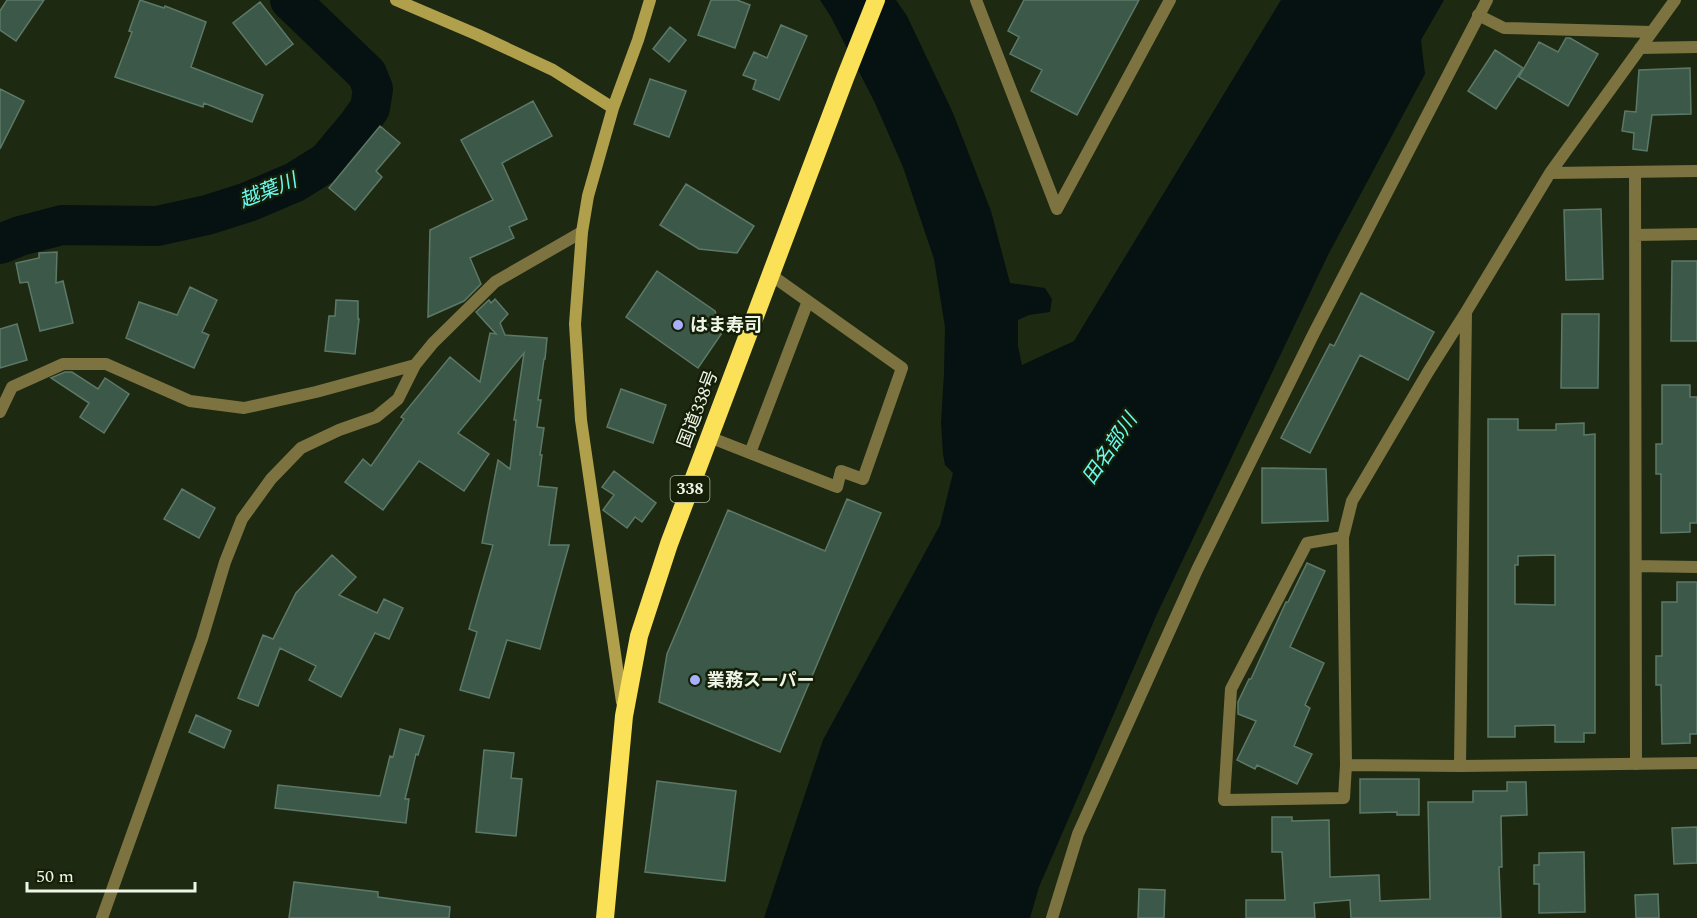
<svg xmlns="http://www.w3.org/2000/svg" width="1697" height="918" font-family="Spectral,'Noto Sans JP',serif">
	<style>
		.water { fill: #051211 }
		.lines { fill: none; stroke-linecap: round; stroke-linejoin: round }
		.river { stroke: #051211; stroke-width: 40 }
		.building { fill: #3c5848; stroke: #5c7968; stroke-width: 1.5; fill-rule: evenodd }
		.lane { stroke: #7d7341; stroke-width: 12 }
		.street { stroke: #7d7341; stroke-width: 12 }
		.secondary { stroke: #b0a04c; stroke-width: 12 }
		.highway { stroke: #fbe157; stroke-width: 18 }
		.poi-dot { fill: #a8b0fc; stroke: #151f08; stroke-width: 2 }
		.labels { text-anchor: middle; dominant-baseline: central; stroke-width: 5; stroke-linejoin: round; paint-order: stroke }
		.shield { fill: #151f08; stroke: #aeb6a4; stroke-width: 1.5 }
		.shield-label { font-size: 16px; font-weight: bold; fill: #eff6e7 }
		.poi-label { font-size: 18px; font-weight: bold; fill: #eff6e7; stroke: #151f08; text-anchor: start }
		.street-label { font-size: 18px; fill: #eff6e7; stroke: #151f08 }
		.water-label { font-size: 20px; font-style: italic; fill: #6afcf2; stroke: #151f08 }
	</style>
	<rect width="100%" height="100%" fill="#1e2912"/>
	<path class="water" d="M 820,0 L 896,0 L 907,16 L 953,113 L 991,211 L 1010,283 L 1045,288 L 1052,299 L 1050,312 L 1029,315 L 1018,320 L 1018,346 L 1022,365 L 1074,341 L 1281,0 L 1444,0 L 1421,40 L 1425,74 L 1328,255 L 1157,614 L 1039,887 L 1030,918 L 764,918 L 823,740 L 940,525 L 953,473 L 945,465 L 943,454 L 941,423 L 944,373 L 945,327 L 934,259 L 903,167 L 875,103 L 831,17 Z"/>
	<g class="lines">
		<path class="river" d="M 0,244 L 20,236 L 62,225 L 157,226 L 207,215 L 248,202 L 295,182 L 327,162 L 358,125 L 370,108 L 373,89 L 367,74 L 290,0"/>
	</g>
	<path class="building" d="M 7,0 L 44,0 L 16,41 L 0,30 L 0,11 Z
		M 140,0 L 164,8 L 165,6 L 206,22 L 191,67 L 263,95 L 252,122 L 204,103 L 203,107 L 115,77 L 132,32 L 129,31 Z
		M 711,0 L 737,0 L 750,5 L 735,48 L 698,35 Z
		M 1024,0 L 1139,0 L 1077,115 L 1031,91 L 1042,70 L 1010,54 L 1019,37 L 1008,31 Z
		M 260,2 L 293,44 L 266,65 L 233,23 Z
		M 781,25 L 807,36 L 779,100 L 753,89 L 756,80 L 743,75 L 754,52 L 767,58 Z
		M 670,27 L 686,40 L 669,62 L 653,49 Z
		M 1566,38 L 1570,38 L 1598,54 L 1568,106 L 1519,77 L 1539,42 L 1558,52 Z
		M 1495,50 L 1523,68 L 1496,109 L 1468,91 Z
		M 1690,68 L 1691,114 L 1652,115 L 1647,151 L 1633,149 L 1634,133 L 1622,131 L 1625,111 L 1636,112 L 1639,70 Z
		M 650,79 L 686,91 L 669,137 L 634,124 Z
		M 0,89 L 24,101 L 0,149 Z
		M 533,101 L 552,136 L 502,163 L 527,219 L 509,227 L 514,238 L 470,258 L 481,284 L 464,301 L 428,317 L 430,230 L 493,200 L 461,140 Z
		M 380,126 L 400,143 L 376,171 L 382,177 L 355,210 L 329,188 Z
		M 686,184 L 754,226 L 737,253 L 699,249 L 660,225 Z
		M 1601,209 L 1603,279 L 1566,280 L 1564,210 Z
		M 57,252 L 56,283 L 63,281 L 73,323 L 40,331 L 28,282 L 20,283 L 16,263 L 39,258 L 39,253 Z
		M 1672,261 L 1697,261 L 1697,341 L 1671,341 Z
		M 657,271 L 715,311 L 722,333 L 698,368 L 626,317 Z
		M 190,287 L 217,300 L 202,332 L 209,335 L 194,368 L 126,338 L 139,302 L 177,315 Z
		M 1361,293 L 1434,332 L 1408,380 L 1360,355 L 1310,453 L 1281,438 L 1330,344 L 1334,346 Z
		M 495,299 L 508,314 L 500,323 L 505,335 L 547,338 L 545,359 L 544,359 L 538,400 L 541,400 L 537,427 L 544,428 L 540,455 L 542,455 L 538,486 L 557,488 L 549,545 L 569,545 L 540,649 L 507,640 L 489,698 L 460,690 L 477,632 L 469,629 L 493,545 L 482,543 L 498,460 L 510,469 L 516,420 L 514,420 L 524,353 L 458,433 L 489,454 L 464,491 L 419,461 L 383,510 L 345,482 L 363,459 L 371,466 L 404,419 L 401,417 L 450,357 L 480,382 L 490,333 L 496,334 L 476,312 L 489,300 L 491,303 Z
		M 336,300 L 358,301 L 358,319 L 359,319 L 355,354 L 325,351 L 329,316 L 335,316 Z
		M 1562,314 L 1599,314 L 1598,388 L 1561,388 Z
		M 17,324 L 27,360 L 0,368 L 0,329 Z
		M 65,372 L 72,372 L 98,389 L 105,378 L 129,394 L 104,433 L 80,417 L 89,403 L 51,378 Z
		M 1662,385 L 1690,385 L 1690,397 L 1697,397 L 1697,523 L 1690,523 L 1690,532 L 1661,533 L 1661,474 L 1656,474 L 1656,444 L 1662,444 Z
		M 621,389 L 666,405 L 653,443 L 607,427 Z
		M 1488,419 L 1518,419 L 1518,430 L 1556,430 L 1556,424 L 1584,423 L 1584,435 L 1595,434 L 1595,733 L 1584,733 L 1584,742 L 1555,742 L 1555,725 L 1515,726 L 1515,737 L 1488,737 ZM 1555,555 L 1555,605 L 1515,604 L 1515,565 L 1518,565 L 1518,556 Z
		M 1262,468 L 1326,469 L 1328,521 L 1262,523 Z
		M 614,471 L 656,503 L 642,522 L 635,517 L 627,528 L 603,510 L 614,495 L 602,487 Z
		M 182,489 L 215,508 L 199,538 L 164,519 Z
		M 847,499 L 881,513 L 780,752 L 659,702 L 667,654 L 728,510 L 825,551 Z
		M 332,555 L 356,577 L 339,595 L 377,613 L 384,599 L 403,608 L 389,639 L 375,633 L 341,697 L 309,680 L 316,666 L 280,648 L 258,706 L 238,698 L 263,635 L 273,639 L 296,593 Z
		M 1307,563 L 1325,571 L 1290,647 L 1324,663 L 1305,705 L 1310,708 L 1294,746 L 1312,754 L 1297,784 L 1257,765 L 1255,769 L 1237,760 L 1256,721 L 1238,714 L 1238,702 L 1249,679 L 1251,679 L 1286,602 L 1288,602 Z
		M 1677,582 L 1697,582 L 1697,734 L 1690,734 L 1690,743 L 1662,744 L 1661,685 L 1656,685 L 1656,656 L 1662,656 L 1662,602 L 1677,602 Z
		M 196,715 L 231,731 L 224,748 L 189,732 Z
		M 400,729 L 424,736 L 418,755 L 416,754 L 405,799 L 409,799 L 406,823 L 275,808 L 278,785 L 380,796 L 390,756 L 393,757 Z
		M 484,750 L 514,753 L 511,778 L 522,779 L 516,836 L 476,832 Z
		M 1360,779 L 1419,779 L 1419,815 L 1397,815 L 1397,812 L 1360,813 Z
		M 657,781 L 736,791 L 725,881 L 645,872 Z
		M 1507,782 L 1526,782 L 1527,815 L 1501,816 L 1502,867 L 1499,867 L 1501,918 L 1351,918 L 1350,900 L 1314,903 L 1315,918 L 1246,918 L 1246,900 L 1285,900 L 1282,852 L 1272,852 L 1272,817 L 1292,817 L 1292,821 L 1329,820 L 1330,877 L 1379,875 L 1380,901 L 1430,899 L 1428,802 L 1473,802 L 1473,791 L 1507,791 Z
		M 1697,827 L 1697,863 L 1674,864 L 1672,828 Z
		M 1584,852 L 1585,912 L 1539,913 L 1539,884 L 1534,884 L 1534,865 L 1539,865 L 1539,853 Z
		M 294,882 L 378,892 L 378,897 L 450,907 L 449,918 L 289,918 Z
		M 1139,889 L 1165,890 L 1164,918 L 1138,918 Z
		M 1658,894 L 1659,918 L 1636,918 L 1635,895 Z"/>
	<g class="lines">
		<path class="lane" d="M 976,0 L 1057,209
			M 1635,172 L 1636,764
			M 1057,209 L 1170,0
			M 1635,235 L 1697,234
			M 709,437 L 837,487 L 841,471 L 863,479 L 902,368 L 771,275
			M 750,453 L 808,301
			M 1636,566 L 1697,567
			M 1052,918 L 1078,834 L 1197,570 L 1314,333 L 1487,0"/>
		<path class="street" d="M 1675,0 L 1550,173 L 1466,312 L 1428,372 L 1352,501 L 1343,537 L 1346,765 L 1460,766 L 1697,763
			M 1478,15 L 1504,28 L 1651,32
			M 1640,48 L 1697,47
			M 1550,173 L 1697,171
			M 0,412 L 12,387 L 63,364 L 106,364 L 190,401 L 244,408 L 316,392 L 415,365
			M 1343,537 L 1307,543 L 1231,689 L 1224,800 L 1344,798 L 1346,765
			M 1460,766 L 1466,312
			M 102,918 L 202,639 L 225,562 L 242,519 L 271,479 L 301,448 L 339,430 L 376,417 L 398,399 L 415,365 L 433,343 L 495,282 L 582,232"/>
		<path class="secondary" d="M 396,0 L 478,35 L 553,70 L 613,108
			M 622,702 L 581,420 L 575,324 L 582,232 L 588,196 L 613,108 L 638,40 L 650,0"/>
		<path class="highway" d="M 605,918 L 624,716 L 639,636 L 669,544 L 845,78 L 876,0"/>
	</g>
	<g class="poi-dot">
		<circle cx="678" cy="325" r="6"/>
		<circle cx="695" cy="680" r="6"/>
	</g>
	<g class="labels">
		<rect class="shield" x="670.5" y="476" width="39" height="26" rx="4.5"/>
		<g class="shield-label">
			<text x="690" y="489">338</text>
		</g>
		<g class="poi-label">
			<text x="690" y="325">はま寿司</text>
			<text x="707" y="680">業務スーパー</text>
		</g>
		<g class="street-label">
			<text transform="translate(698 409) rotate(-69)">国道338号</text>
		</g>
		<g class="water-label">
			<text transform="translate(268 191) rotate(-22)">越葉川</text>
			<text transform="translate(1110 449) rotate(-56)">田名部川</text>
		</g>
	</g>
	<path d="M27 882v9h168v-9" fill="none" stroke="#eff6e7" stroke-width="3"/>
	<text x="36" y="882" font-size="18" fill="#eff6e7" stroke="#151f08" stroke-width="4.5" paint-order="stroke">50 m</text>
</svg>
